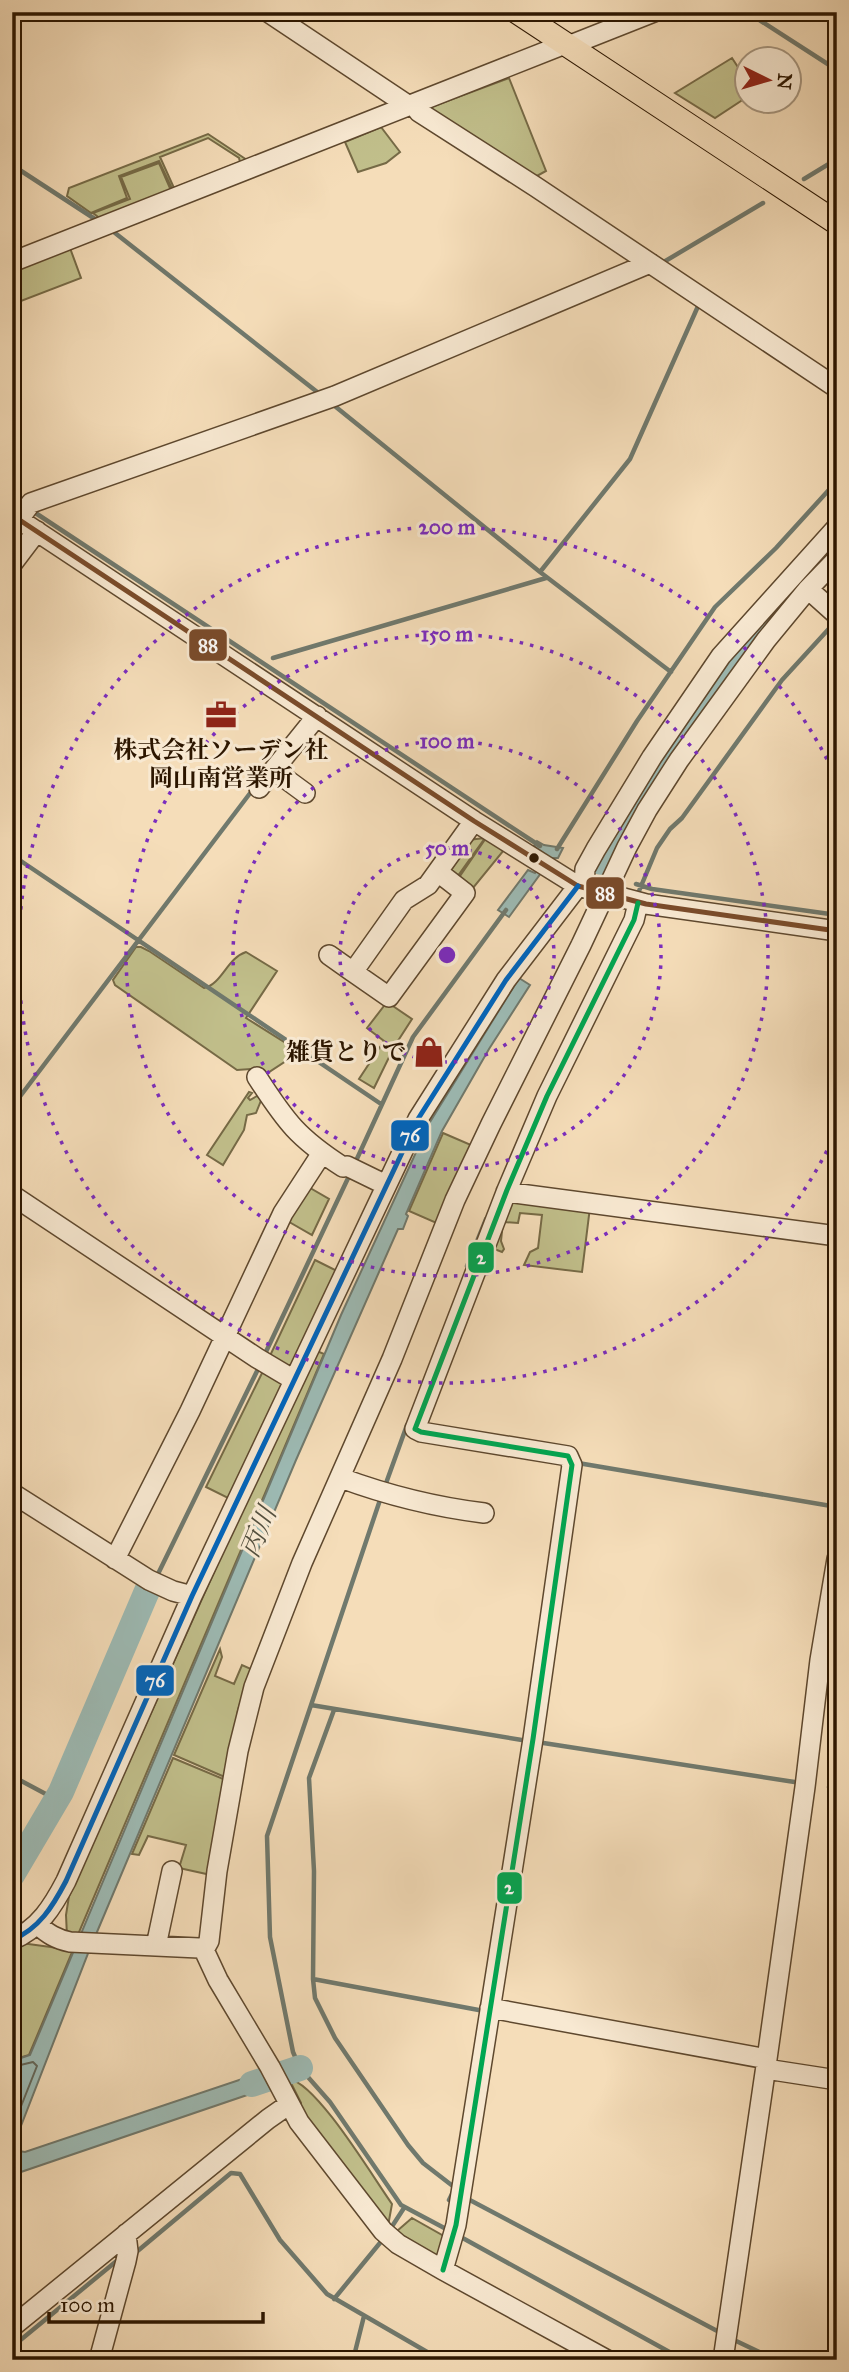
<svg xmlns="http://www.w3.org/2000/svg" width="849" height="2372" font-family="'IM FELL Great Primer','Noto Serif JP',serif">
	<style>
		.green { fill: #c1bf8b; stroke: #766a46; stroke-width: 2; fill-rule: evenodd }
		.water { fill: #9dbbb5; stroke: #70796d; stroke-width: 2 }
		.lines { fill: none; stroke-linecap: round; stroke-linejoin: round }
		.shore { stroke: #64685a; stroke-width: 2 }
		.stream { stroke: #70796d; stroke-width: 4.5 }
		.river { stroke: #9dbbb5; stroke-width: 26 }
		.minor-casing { stroke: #5e482e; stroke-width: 22 }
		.major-casing { stroke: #2c1600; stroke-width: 25 }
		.minor { stroke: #f8e9d2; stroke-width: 19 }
		.major { stroke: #f5ddb9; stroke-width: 23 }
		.bus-1-casing { stroke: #f8e9d2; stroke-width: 10 }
		.bus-2-casing { stroke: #f8e9d2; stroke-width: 10 }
		.bus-3-casing { stroke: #f8e9d2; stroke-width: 10 }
		.bus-1 { stroke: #7a4b2a; stroke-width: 5 }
		.bus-2 { stroke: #0065bd; stroke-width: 5 }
		.bus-3 { stroke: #00a651; stroke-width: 5 }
		.ring { fill: none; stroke: #7b2cbf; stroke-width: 3.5; stroke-dasharray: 3.5 7 }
		.bus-dot { fill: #2c1600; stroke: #f8e9d2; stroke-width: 2.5 }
		.labels { text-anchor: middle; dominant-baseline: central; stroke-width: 6; stroke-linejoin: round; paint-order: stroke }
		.poi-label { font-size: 24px; font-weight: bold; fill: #2c1600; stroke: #f8e9d2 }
		.water-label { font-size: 26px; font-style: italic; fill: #54503f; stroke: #f8e9d2 }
		.centre { fill: #7b2cbf; stroke: #f8e9d2; stroke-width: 3.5 }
		.ring-label { font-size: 21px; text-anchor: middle; font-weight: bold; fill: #7b2cbf; stroke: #f8e9d2; stroke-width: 6; stroke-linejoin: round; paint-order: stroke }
		.line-badge { stroke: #f8e9d2; stroke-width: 2.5 }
		.badge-label { font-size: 19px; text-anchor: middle; font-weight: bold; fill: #fff }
	</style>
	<rect width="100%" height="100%" fill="#f5ddb9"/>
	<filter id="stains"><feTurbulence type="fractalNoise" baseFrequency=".00286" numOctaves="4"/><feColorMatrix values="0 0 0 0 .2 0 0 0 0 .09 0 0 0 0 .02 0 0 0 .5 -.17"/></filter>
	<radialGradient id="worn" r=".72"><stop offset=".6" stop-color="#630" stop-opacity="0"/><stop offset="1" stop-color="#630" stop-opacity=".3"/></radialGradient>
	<path class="green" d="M 732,58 L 747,81 L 747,97 L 715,118 L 675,93 Z
		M 509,78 L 546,171 L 535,177 L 430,109 L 431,107 Z
		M 381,127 L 400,152 L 386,163 L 358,172 L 345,142 Z
		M 208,134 L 250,162 L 174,193 L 159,161 L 119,176 L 127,198 L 91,213 L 67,196 L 69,188 ZM 208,138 L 239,158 L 240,162 L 174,188 L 160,157 Z
		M 159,163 L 173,195 L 106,223 L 93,213 L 130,199 L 121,177 Z
		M 70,248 L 81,278 L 21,301 L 12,280 L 12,270 Z
		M 485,838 L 457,877 L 450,872 L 468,840 Z
		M 486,838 L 504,850 L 473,888 L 458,879 Z
		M 136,947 L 141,947 L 149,951 L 204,988 C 222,984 227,958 246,952 L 277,971 L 246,1018 L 292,1047 L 295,1055 L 263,1076 L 251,1069 L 237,1070 L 115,985 L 113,980 Z
		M 387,1002 L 412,1019 L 394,1047 L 374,1088 L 359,1079 L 384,1041 L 367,1028 Z
		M 249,1092 L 252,1093 L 248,1098 L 250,1100 L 257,1096 L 262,1098 L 256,1113 L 247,1115 L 244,1130 L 223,1165 L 207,1155 Z
		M 443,1133 L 471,1145 L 441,1225 L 409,1211 Z
		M 305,1185 L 329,1199 L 312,1235 L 284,1219 Z
		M 508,1196 L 590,1207 L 582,1272 L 524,1265 L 530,1252 L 538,1248 L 542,1215 L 520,1213 L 518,1223 L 503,1222 L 501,1241 L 504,1249 L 502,1252 L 489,1247 Z
		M 315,1260 L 339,1272 L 292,1370 L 268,1360 Z
		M 317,1351 L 324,1354 L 77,1937 L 67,1936 L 66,1915 L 69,1896 L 240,1514 Z
		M 265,1367 L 284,1380 L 232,1500 L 206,1487 Z
		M 220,1649 L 222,1657 L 215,1676 L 234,1684 L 242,1665 L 251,1669 L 238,1710 L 227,1778 L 174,1755 Z
		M 173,1758 L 228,1781 L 211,1875 L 179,1868 L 186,1845 L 148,1836 L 139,1855 L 132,1854 Z
		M 21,1943 L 73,1950 L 29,2055 L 12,2060 L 12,1946 Z
		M 289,2079 C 317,2083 374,2179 392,2204 L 388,2226 L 300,2108 L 301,2103 Z
		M 412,2218 L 449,2239 L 440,2261 L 396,2235 L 397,2231 Z"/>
	<path class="water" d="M 537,841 L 544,845 L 563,848 L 558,858 L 552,858 L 509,917 L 498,910 L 528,870 L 535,873 L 546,855 L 534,846 Z
		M 519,978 L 530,985 L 489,1049 L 442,1131 L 406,1214 L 408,1216 L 403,1229 L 398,1229 L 296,1460 L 89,1951 L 12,2149 L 12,2061 L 30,2055 L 341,1315 L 430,1122 Z
		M 25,1846 L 34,1850 L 12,1891 L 12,1864 Z
		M 251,2076 L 262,2076 L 265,2085 L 253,2093 L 12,2175 L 12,2150 L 25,2152 Z"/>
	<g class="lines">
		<path class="shore" d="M 12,2067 L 33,2062 L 37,2066 L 12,2129"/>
		<path class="stream" d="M 747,12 L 837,70
			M 658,18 L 674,12
			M 12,165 L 98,221
			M 804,179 L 837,159
			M 110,229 L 321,395
			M 662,263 L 763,203
			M 331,403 L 540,572 L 671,672
			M 12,498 L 23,505
			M 31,510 L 540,846
			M 540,572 L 630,459 L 699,304
			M 273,658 L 546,578
			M 557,849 L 637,721 L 715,607 L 776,548 L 837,481
			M 12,855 L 381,1104
			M 636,884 L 652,889 L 837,915
			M 639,891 L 657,848 L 670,829 L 682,818 L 782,680 L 836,621
			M 12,1107 L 254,788
			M 355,1163 L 413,1037 L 506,910
			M 467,1266 L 486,1219
			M 264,1356 L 350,1174
			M 578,1463 L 837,1507
			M 385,1486 L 407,1425
			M 381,1497 L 267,1836 L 270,1937 L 293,2052 L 300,2068 L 330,2102 L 401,2205 L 448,2230
			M 831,1557 L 837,1515
			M 157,1576 L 259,1367
			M 311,1705 L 528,1741
			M 334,1710 L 309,1778 L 314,1871 L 313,1979 L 315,1998 L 335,2038 L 408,2145 L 423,2163 L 454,2187
			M 537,1742 L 801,1783
			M 12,1752 L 14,1754
			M 12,1776 L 57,1800
			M 829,1787 L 837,1789
			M 313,1979 L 484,2011
			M 466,2198 L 721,2333
			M 449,2200 L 453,2192
			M 389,2231 L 404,2208
			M 459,2236 L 684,2360
			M 134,2254 L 231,2173 L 240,2174 L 280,2240 L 327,2294 L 441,2360
			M 334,2299 L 384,2238
			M 732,2339 L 776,2360
			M 12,2347 L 119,2259
			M 353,2360 L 364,2316"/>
		<path class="river" d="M 601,862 C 650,774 708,691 770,612
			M 12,1875 L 61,1792 L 147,1591
			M 252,2084 L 300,2068"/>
		<defs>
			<path id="minor" d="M 268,12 L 409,106
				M 568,46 L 654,12
				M 413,104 L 419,112 L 536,187 L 837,388
				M 12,262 L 565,44
				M 12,515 L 474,821 L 578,886 L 646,904 L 837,931
				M 19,519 L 31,503 L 335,396 L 650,263
				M 12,564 L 37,531
				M 808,589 L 837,615
				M 275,771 L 305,793
				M 259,788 L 317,716
				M 438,872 L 465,893 L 389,997 L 353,972 L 404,900 L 428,885 L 474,821
				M 584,887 L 585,869 L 596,849 L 652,757 L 721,656 L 837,527
				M 329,955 L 353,972
				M 257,1077 C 286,1122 298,1138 343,1167 L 347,1166 L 386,1185
				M 506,1192 L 837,1236
				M 12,1195 L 257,1358 L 294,1380
				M 341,1478 C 387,1495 435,1507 484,1513
				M 12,1493 L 149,1580 L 173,1591 L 192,1596
				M 115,1559 L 190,1411 L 283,1213 L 322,1153
				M 38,1925 C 48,1934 56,1939 70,1942 L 199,1948 L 204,1950 L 218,1980 L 270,2067 L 299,2122 L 383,2231 L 398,2244 L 443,2270 L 607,2360
				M 12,1940 C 39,1929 53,1906 66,1881 L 192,1596 L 418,1119 L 506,980 L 578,886
				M 156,1946 L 172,1871
				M 204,1950 L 209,1941 L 217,1871 L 238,1751 L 254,1687 L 302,1563 L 392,1359 L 455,1200 L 491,1124 L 581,945 L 627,847 L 647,810 L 679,760 L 766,640 L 808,589 L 837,559
				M 490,2008 L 767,2059
				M 766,2069 L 837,2080
				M 443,2270 L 456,2225 L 533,1739 L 572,1465 L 568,1456 L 421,1432 L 415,1429 L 507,1190 L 547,1096 L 634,920 L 638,903
				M 12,2327 L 268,2119 L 288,2105
				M 99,2360 L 126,2261 L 128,2251 L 126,2234
				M 723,2360 L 767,2059 L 805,1787 L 820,1660 L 837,1559"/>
			<path id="major" d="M 517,12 L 837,223"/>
		</defs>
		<use href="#minor" class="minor-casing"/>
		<use href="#major" class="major-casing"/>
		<use href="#minor" class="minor"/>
		<use href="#major" class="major"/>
		<defs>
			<path id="bus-1" d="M 12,515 L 474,821 L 578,886 L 646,904 L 837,931"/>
			<path id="bus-2" d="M 12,1940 C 39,1929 53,1906 66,1881 L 192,1596 L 418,1119 L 506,980 L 578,886"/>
			<path id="bus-3" d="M 443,2270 L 456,2225 L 533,1739 L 572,1465 L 568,1456 L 421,1432 L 415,1429 L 507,1190 L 547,1096 L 634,920 L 638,903"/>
		</defs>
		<use href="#bus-1" class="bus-1-casing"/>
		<use href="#bus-2" class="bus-2-casing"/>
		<use href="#bus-3" class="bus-3-casing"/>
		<use href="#bus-1" class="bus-1"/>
		<use href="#bus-2" class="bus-2"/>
		<use href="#bus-3" class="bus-3"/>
	</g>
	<g class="ring">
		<circle cx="447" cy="955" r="107"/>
		<circle cx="447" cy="955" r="214"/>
		<circle cx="447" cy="955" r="321"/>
		<path d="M836 1132A428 428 0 1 1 836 778"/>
	</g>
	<defs>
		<symbol id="office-bare" viewBox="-9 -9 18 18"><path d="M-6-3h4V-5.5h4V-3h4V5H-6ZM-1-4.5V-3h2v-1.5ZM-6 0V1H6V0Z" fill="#8f2418" stroke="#f8e9d2" stroke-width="2.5" paint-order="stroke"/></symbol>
		<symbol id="shop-bare" viewBox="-9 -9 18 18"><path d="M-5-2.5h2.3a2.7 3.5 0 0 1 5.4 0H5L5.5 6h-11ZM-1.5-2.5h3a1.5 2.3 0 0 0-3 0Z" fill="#8f2418" stroke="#f8e9d2" stroke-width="2.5" paint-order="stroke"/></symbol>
	</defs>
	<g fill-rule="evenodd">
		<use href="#office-bare" x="199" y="693" width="44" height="44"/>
		<use href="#shop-bare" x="407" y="1030" width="44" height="44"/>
	</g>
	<circle class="bus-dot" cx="534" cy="858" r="6"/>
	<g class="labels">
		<g class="poi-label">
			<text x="221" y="750">株式会社ソーデン社<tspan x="221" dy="28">岡山南営業所</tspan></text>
			<text x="406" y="1052" text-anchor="end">雑貨とりで</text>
		</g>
		<g class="water-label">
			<text transform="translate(258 1532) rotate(-67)">丙川</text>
		</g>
	</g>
	<circle cx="447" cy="955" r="10" class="centre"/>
	<g class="ring-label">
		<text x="447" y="534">200 m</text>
		<text x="447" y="641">150 m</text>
		<text x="447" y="748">100 m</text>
		<text x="447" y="855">50 m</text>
	</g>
	<g class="line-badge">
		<rect x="188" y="628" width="40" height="34" rx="7" fill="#7a4b2a"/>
		<rect x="585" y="876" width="40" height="34" rx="7" fill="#7a4b2a"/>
		<rect x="390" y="1119" width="40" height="33" rx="7" fill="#0065bd"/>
		<rect x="467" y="1241" width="28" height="33" rx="7" fill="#00a651"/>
		<rect x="135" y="1664" width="40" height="33" rx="7" fill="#0065bd"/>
		<rect x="496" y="1871" width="27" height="34" rx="7" fill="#00a651"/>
	</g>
	<g class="badge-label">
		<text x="208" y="652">88</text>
		<text x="605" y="900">88</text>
		<text x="410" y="1142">76</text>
		<text x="481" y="1264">2</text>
		<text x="155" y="1687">76</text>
		<text x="509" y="1894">2</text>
	</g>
	<rect width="849" height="2372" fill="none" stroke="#f5ddb9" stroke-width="42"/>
	<rect x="14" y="14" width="821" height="2344" fill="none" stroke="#2c1600" stroke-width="3.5"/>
	<rect x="21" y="21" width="807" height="2330" fill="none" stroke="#2c1600" stroke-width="2"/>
	<g transform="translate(768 80) rotate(95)"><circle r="33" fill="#f8e9d2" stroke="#a6957e" stroke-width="2"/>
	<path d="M0-5L12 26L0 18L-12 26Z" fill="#8f2418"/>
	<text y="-10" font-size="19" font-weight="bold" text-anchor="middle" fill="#2c1600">N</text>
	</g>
	<path d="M49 2312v10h214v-10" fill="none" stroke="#2c1600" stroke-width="3.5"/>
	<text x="60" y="2312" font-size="21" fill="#2c1600" stroke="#f8e9d2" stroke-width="5" paint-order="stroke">100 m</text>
	<rect width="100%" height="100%" filter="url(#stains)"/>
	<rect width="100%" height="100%" fill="url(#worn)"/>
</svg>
